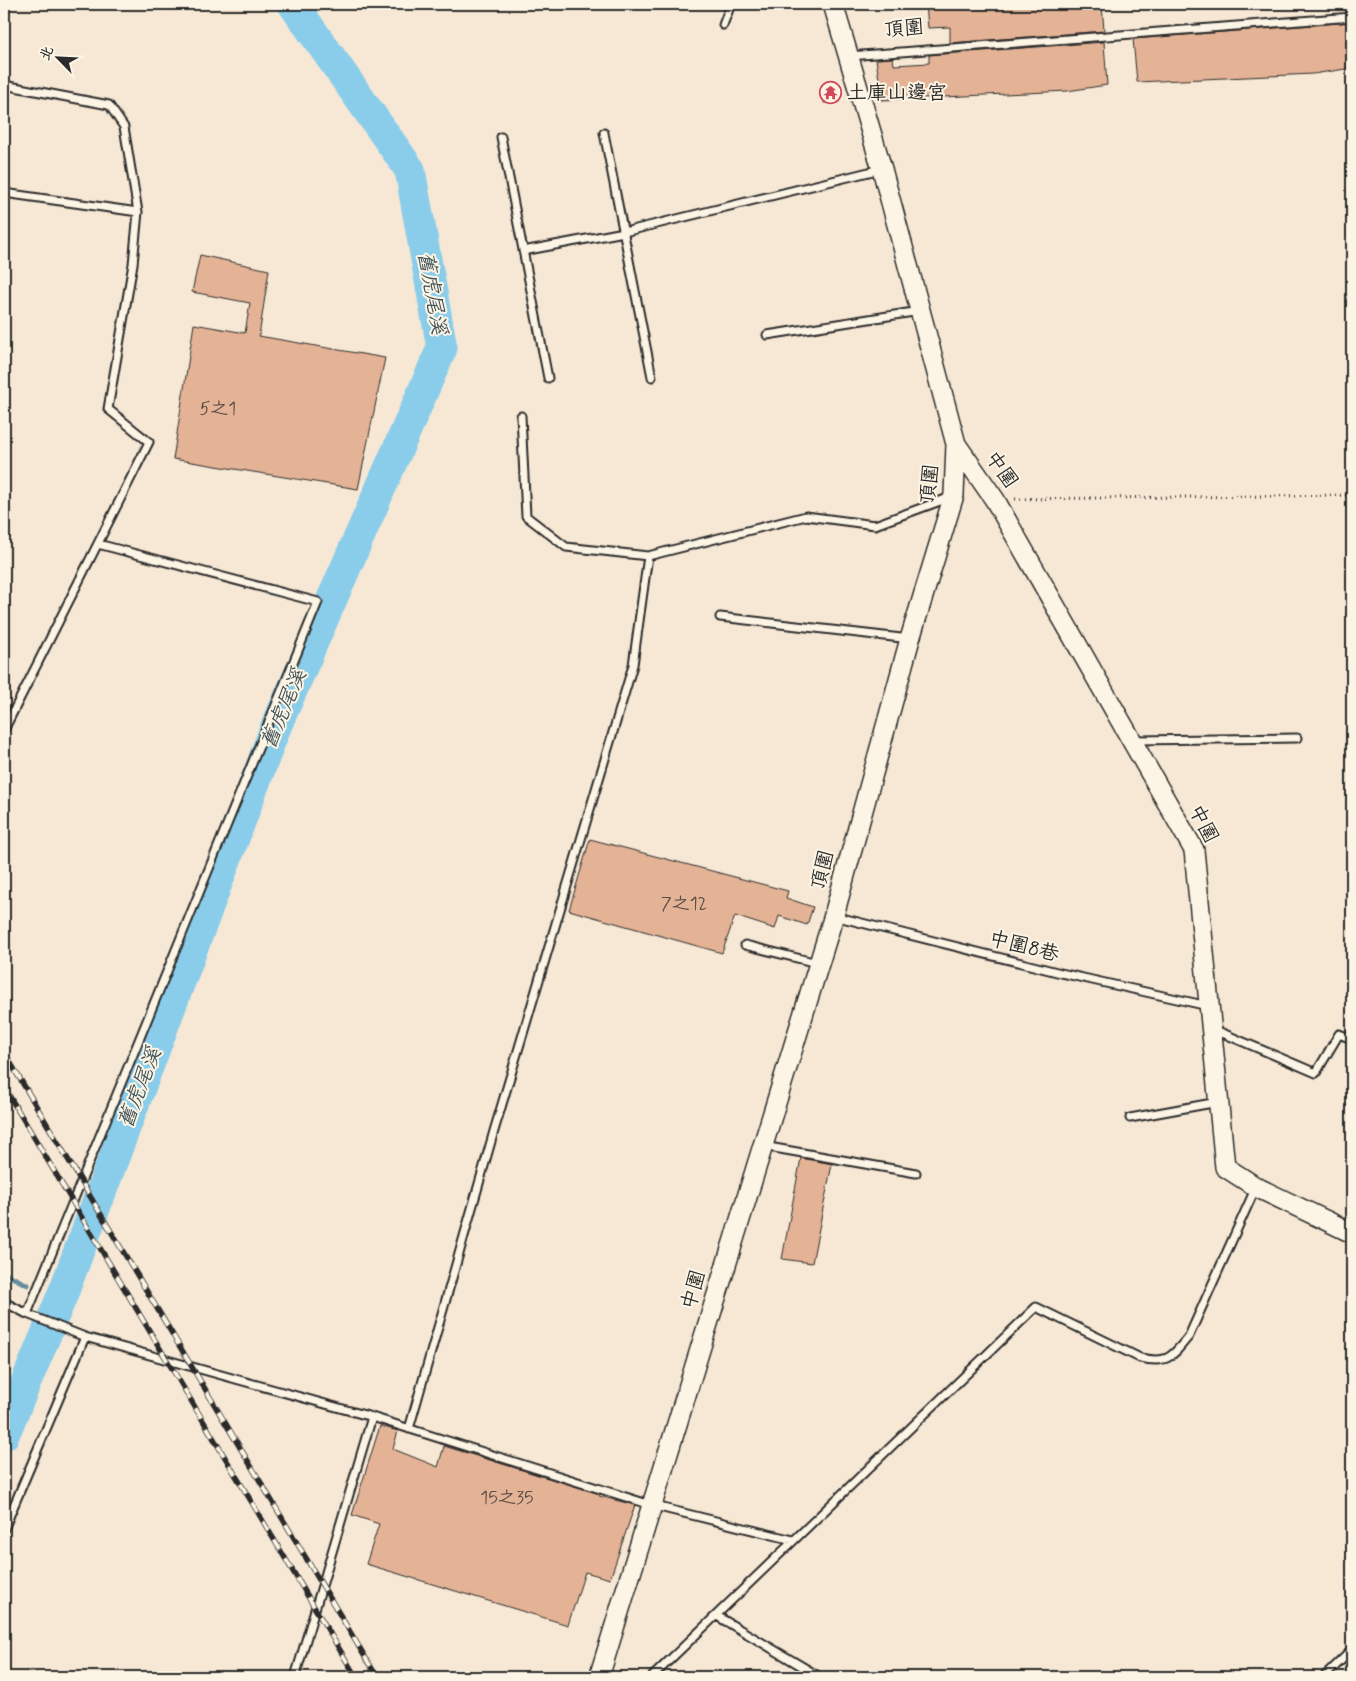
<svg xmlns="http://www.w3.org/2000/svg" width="1356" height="1681" font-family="Mynerve,'LXGW WenKai TC',sans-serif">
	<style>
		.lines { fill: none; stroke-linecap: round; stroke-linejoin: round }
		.stream { stroke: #648c9e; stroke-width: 5 }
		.river { stroke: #8acdeb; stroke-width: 31 }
		.building { fill: #e4b396; stroke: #2b2b2b }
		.lane-casing { stroke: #2b2b2b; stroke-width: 11 }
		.secondary-casing { stroke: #2b2b2b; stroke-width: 22 }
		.path { stroke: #2b2b2b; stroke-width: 3; stroke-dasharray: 1 4; stroke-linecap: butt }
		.lane { stroke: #fcf5e5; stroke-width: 7 }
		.secondary { stroke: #fcf5e5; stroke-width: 19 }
		.rail-casing { stroke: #2b2b2b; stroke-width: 5.5 }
		.rail { stroke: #fcf5e5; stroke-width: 4; stroke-dasharray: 11; stroke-linecap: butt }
		.labels { text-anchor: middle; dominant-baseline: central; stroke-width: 4; stroke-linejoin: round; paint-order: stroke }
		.number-label { font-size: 18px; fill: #594d46 }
		.street-label { font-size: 20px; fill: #2b2b2b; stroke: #fcf5e5 }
		.poi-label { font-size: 20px; fill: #2b2b2b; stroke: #fcf5e5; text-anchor: start }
		.water-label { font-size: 21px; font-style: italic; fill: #43545b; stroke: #fcf5e5 }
	</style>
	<rect width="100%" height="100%" fill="#f7e8d5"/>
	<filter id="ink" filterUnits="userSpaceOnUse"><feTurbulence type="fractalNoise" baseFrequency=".02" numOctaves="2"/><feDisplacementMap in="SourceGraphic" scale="10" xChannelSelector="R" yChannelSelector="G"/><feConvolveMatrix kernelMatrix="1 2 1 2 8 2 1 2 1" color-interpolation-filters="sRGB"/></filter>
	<g filter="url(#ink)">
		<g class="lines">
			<path class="stream" d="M 4,1273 L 28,1285
				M 52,1293 L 62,1296"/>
			<path class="river" d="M 4,1435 L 62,1296 L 275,729 L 442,348 L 410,170 L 293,4"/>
		</g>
		<path class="building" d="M 926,4 L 1102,4 L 1104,31 L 950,43 L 950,27 L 928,28 Z
			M 1352,22 L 1352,68 L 1313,74 L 1137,82 L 1133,39 Z
			M 1104,42 L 1107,85 L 1067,91 L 882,100 L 876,59 L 893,58 L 894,65 L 929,63 L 929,55 Z
			M 838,83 L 839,102 L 824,103 L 823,84 Z
			M 200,255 L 269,270 L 259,336 L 385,358 L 358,489 L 173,459 L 194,324 L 245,333 L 250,303 L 192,292 Z
			M 590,839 L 788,891 L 786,898 L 813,907 L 807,925 L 779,916 L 775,929 L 735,916 L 722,953 L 569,910 Z
			M 801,1158 L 832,1164 L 812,1263 L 782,1259 Z
			M 380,1426 L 398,1431 L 393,1449 L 438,1467 L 444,1446 L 600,1494 L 599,1496 L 635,1505 L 610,1579 L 585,1572 L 568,1625 L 366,1564 L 379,1524 L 352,1515 Z"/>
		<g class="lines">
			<defs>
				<path id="lane" d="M 723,25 L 731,4
					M 849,56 L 1352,17
					M 4,85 L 109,105 L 124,127 L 138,212 L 133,264 L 108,409 L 149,442 L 4,730
					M 604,133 L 652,377
					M 501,137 L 548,378
					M 4,193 L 138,212
					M 523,251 L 624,232 L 881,169
					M 767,335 L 920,311
					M 521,416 L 526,516 L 566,547 L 648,556 L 806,516 L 875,525 L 951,497
					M 720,617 L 910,639
					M 1134,740 L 1297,738
					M 834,916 L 1061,973 L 1208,1006
					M 745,945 L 817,963
					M 1213,1029 L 1316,1073 L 1339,1034 L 1352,1039
					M 1130,1118 L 1218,1102
					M 763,1146 L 916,1173
					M 4,1302 L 27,1314 L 85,1337 L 372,1417 L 295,1677
					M 27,1314 L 318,602 L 98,544
					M 372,1417 L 651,1505 L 793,1540
					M 409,1429 L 494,1131 L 633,665 L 648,556
					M 4,1529 L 85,1337
					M 717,1616 L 820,1677
					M 652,1677 L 1036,1307 L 1140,1358 C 1168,1364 1172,1357 1189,1336 L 1256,1187
					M 1324,1677 L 1352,1650"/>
				<path id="secondary" d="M 956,444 L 995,500 L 1194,850 L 1225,1167 L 1256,1187 L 1352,1233
					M 599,1677 L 834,915 L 910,639 L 954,495 L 956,444 L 882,169 L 833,4"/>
			</defs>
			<use href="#lane" class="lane-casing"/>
			<use href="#secondary" class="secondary-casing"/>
			<path class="path" d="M 1015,499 L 1352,495"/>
			<use href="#lane" class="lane"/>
			<use href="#secondary" class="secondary"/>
			<defs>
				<path id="rail" d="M 4,1052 L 377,1677
					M 4,1087 L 356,1677"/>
			</defs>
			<use href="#rail" class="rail-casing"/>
			<use href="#rail" class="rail"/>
		</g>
	</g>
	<defs>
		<symbol id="temple-ring" viewBox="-11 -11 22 22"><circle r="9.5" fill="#fcf5e5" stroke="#d1495b" stroke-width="1.5"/><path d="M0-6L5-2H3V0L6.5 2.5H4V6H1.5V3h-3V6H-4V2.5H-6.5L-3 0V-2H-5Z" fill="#d1495b"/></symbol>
	</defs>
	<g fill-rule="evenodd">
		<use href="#temple-ring" x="818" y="80" width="25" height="25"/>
	</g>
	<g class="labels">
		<g class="number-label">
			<text x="218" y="409">5之1</text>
			<text x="684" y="904">7之12</text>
			<text x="507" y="1498">15之35</text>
		</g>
		<g class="street-label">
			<text transform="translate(904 29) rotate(-4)">頂圍</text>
			<text transform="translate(1001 470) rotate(56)">中圍</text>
			<text transform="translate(930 484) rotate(-83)">頂圍</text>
			<text transform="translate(1203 824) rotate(64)">中圍</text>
			<text transform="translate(823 870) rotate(-75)">頂圍</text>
			<text transform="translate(1024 947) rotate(14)">中圍8巷</text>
			<text transform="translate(694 1290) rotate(-73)">中圍</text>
		</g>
		<g class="poi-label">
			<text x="847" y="93">土庫山邊宮</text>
		</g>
		<g class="water-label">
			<text transform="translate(432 293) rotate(80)">舊虎尾溪</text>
			<text transform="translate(284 709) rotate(-67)">舊虎尾溪</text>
			<text transform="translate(140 1088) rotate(-69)">舊虎尾溪</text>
		</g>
	</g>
	<rect width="1356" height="1681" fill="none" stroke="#fcf5e5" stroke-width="20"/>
	<rect x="10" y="10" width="1336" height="1661" fill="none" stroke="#2b2b2b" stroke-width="2" filter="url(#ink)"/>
	<g transform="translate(58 58) rotate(294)" stroke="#fcf5e5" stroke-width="4" paint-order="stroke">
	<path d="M0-4L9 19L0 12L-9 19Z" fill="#2b2b2b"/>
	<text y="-8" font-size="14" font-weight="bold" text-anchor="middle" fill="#2b2b2b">北</text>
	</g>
</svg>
